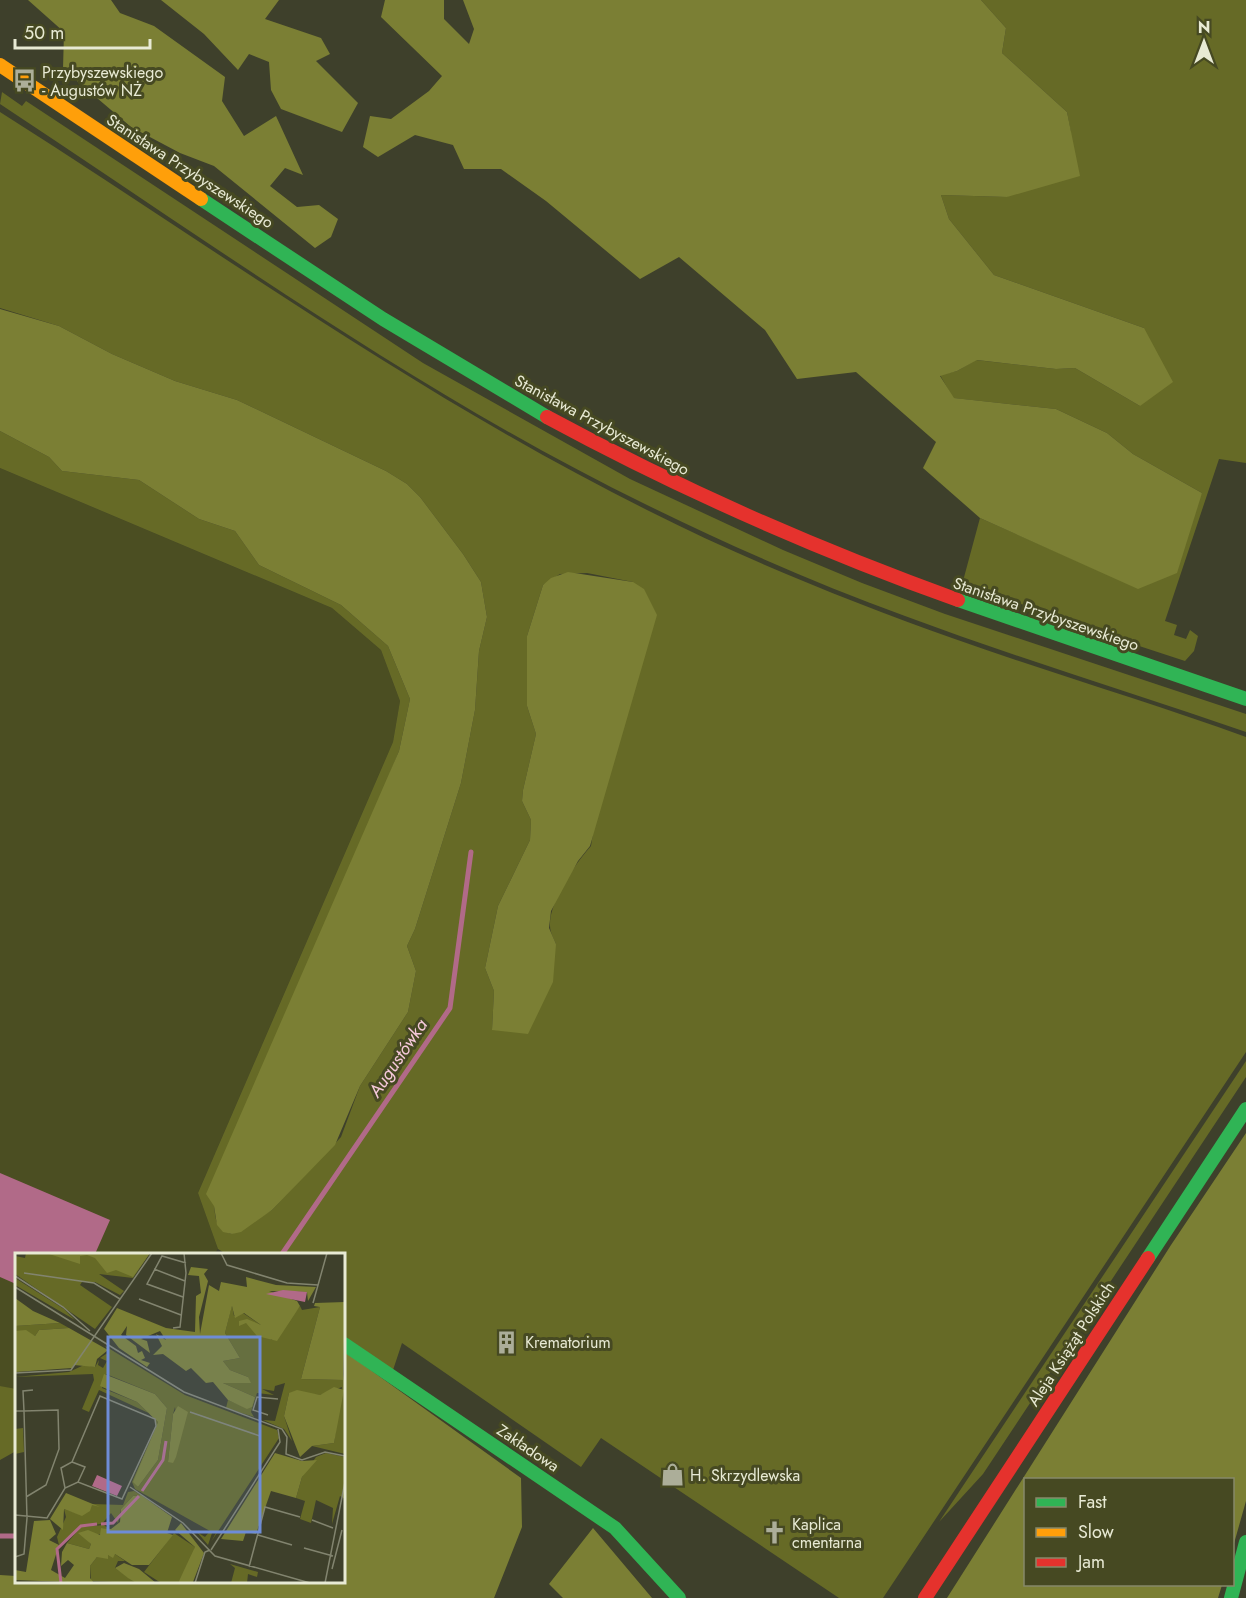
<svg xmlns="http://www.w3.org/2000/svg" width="1246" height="1598" font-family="Jost,sans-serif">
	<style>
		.built { fill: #4b4e22 }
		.green { fill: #666a26; fill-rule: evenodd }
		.forest { fill: #7b7f34 }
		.water { fill: #b16a88 }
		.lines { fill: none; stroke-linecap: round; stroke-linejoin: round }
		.stream { stroke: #b16a88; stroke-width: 5 }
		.fast { stroke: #30b455; stroke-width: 14 }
		.slow { stroke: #ff9f0a; stroke-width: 14 }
		.jam { stroke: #e5322d; stroke-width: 14 }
		.labels { text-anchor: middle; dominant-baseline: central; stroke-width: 6; stroke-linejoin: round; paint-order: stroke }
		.poi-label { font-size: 16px; fill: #e8ead4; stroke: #464922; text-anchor: start }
		.street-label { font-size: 16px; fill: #e8ead4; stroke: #464922 }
		.water-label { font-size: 18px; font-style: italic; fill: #f6c9db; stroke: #464922 }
		.inset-river { fill: none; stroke: #b16a88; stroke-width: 3 }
		.inset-road { fill: none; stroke: #82846f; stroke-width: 1.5 }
		.view { fill: #6e8cd6; fill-opacity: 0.15; stroke: #6e8cd6; stroke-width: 3 }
		.inset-edge { fill: none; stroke: #e8ead4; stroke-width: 3 }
	</style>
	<rect width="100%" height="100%" fill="#3e402b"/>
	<path class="built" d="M 0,468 L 332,608 L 381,650 L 400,701 L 393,742 L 198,1193 L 218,1249 L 214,1254 L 16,1254 L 16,1389 L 14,1390 L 0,1386 Z"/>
	<path class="green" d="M 981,0 L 1246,0 L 1246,463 L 1219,459 L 1165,621 L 1177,625 L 1174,635 L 1186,639 L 1190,630 L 1198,636 L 1194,651 L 1185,661 L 1069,623 L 963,581 L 980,518 L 1138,588 L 1202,493 L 1133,454 L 1107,433 L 1056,409 L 953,398 L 940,375 L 957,371 L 976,360 L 1056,369 L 1075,368 L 1140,406 L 1144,328 L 994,275 L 949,219 L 941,195 L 1007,197 L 1071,133 L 1067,112 L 1002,53 L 1006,28 Z
		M 2,92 L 22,106 L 26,101 L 423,363 L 630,479 L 783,550 L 862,583 L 945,614 L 1246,714 L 1246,732 C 1133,693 1018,658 905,616 C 817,584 731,546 647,505 C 419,394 211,243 0,104 Z
		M 0,112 C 214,248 420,397 647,510 C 746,560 849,601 952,638 C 1050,673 1149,702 1246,737 L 1246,1052 L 883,1598 L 839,1598 L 601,1438 L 581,1467 L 402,1343 L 393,1370 L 344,1336 L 344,1254 L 226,1254 L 218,1249 L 198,1193 L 393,742 L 400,701 L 381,650 L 332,608 L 0,468 L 0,431 L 49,457 L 62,471 L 139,480 L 199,519 L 235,531 L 259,565 L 341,605 L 388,646 L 410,699 L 399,751 L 214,1206 C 216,1221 216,1230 232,1234 L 272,1210 L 341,1137 L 360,1086 L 408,1012 L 416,971 L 407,946 L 415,929 L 461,783 L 475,710 L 479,651 L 487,617 L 481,582 L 463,554 L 420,497 L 407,484 L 386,471 L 237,400 L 175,381 L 112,354 L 59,326 L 0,308 ZM 587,573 L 633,582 L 591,846 C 575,864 549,902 550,926 C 550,932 554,939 556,944 L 492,1030 L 494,991 L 485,968 L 498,906 L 530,840 L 531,820 L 522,801 L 523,790 L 536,734 L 527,706 L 527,636 L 543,585 L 560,574 Z
		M 1246,1061 L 1246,1077 L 983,1474 L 939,1522 Z
		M 0,1386 L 16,1389 L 16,1451 L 0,1460 Z"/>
	<path class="forest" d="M 28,0 L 111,0 L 120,13 L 154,26 L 225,77 L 222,101 L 244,136 L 276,116 L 303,175 L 285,168 L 270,186 L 297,207 L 319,205 L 338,219 L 331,237 L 315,248 L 214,166 L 180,153 L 131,127 L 63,69 L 64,32 Z
		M 161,0 L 279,0 L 265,19 L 321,38 L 330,54 L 316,61 L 358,103 L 342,132 L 281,109 L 271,90 L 269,62 L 249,54 L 238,70 L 204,34 Z
		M 385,0 L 444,0 L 444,19 L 469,44 L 474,29 L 463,0 L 981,0 L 1006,28 L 1002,53 L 1067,112 L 1080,176 L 1007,197 L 941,195 L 949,219 L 994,275 L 1144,328 L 1173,382 L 1140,406 L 1075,368 L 1056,369 L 977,360 L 957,371 L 940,376 L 954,398 L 1056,409 L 1107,433 L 1133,454 L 1202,493 L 1177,573 L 1138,589 L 980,518 L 923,468 L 936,442 L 856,372 L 797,379 L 765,330 L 679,257 L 640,279 L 546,201 L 501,169 L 464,169 L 453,145 L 415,135 L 378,157 L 363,147 L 370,116 L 391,119 L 429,91 L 442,76 L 381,17 Z
		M 0,309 L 59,326 L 112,354 L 175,381 L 237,400 L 386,471 L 407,484 L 420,497 L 463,554 L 481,582 L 487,617 L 479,651 L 475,710 L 461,783 L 415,929 L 407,946 L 416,971 L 408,1012 L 360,1086 L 335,1145 L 272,1210 L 241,1232 L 232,1234 L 223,1232 L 217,1225 L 214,1206 L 206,1194 L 399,751 L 410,699 L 388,646 L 341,605 L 259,565 L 235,531 L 199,519 L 139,480 L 62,471 L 49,457 L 0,431 Z
		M 568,572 L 633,582 L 644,589 L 657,615 L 590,846 L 578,861 L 551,911 L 549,928 L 556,944 L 553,982 L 528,1034 L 492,1030 L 494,991 L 485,968 L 498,906 L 530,840 L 531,820 L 522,801 L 523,790 L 536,734 L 527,706 L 527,636 L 543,585 L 551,578 Z
		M 1246,1133 L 1246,1501 L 1233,1547 L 1232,1480 L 1026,1480 L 1026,1584 L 1222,1585 L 1218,1598 L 947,1598 L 1171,1245 Z
		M 344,1351 L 521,1478 L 522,1527 L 494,1598 L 0,1598 L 0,1575 L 16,1576 L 16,1582 L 344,1582 Z
		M 593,1528 L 652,1598 L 563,1598 L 549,1584 Z"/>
	<path class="water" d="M 0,1173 L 110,1220 L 95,1254 L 16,1254 L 16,1284 L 0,1277 Z"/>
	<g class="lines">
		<path class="stream" d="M 282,1254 L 450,1008 L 471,852
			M 0,1536 L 16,1536"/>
		<path class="fast" d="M 201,199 L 383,319 L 547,417
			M 958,600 L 1246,699
			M 1148,1258 L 1246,1109
			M 344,1344 L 615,1528 L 679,1598
			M 1231,1598 L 1246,1542"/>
		<path class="slow" d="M 0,65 L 201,199"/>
		<path class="jam" d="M 547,417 C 680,489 816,549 958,600
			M 925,1598 L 1148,1258"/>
	</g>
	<defs>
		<symbol id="bus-bare" viewBox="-9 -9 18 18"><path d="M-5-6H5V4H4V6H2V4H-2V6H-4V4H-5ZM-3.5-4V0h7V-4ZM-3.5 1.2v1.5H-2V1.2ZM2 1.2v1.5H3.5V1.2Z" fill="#acae99" stroke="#464922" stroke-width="2.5" paint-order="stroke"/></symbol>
		<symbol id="building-bare" viewBox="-9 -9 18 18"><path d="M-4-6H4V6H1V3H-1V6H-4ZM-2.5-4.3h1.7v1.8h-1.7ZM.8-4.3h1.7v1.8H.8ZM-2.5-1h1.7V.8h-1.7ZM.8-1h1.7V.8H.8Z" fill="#acae99" stroke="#464922" stroke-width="2.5" paint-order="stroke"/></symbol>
		<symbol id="shop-bare" viewBox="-9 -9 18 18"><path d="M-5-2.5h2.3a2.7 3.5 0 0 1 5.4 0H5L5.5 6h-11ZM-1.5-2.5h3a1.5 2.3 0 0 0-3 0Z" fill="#acae99" stroke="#464922" stroke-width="2.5" paint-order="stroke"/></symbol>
		<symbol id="church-bare" viewBox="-9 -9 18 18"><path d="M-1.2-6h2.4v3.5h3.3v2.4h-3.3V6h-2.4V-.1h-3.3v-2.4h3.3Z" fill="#acae99" stroke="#464922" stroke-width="2.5" paint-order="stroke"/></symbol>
	</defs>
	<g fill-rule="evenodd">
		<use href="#bus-bare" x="8" y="64" width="33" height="33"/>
		<use href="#building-bare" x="490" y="1326" width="33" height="33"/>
		<use href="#shop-bare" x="656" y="1458" width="33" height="33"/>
		<use href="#church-bare" x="758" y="1516" width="33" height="33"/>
	</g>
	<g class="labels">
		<g class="poi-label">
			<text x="42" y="72">Przybyszewskiego<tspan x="42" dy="18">- Augustów NŻ</tspan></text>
			<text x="525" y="1342">Krematorium</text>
			<text x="690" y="1475">H. Skrzydlewska</text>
			<text x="792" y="1524">Kaplica<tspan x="792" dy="18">cmentarna</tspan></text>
		</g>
		<g class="street-label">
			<text transform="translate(190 171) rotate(33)">Stanisława Przybyszewskiego</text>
			<text transform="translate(602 425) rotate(28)">Stanisława Przybyszewskiego</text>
			<text transform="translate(1046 614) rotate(19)">Stanisława Przybyszewskiego</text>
			<text transform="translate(1071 1344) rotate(-57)">Aleja Książąt Polskich</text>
			<text transform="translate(528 1448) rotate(34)">Zakładowa</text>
		</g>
		<g class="water-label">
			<text transform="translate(398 1058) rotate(-56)">Augustówka</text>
		</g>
	</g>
	<g transform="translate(15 1253)">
		<rect width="330" height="330" fill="#3e402b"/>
		<path d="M 11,0 L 135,0 L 118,25 L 84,21 L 109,38 L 105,42 L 80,29 L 67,29 L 65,32 L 97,54 L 80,76 L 0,21 L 0,3 L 10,5 ZM 0,25 L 49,56 L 60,67 L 0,32 ZM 217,52 L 219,63 L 228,60 L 246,72 L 230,69 L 257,87 L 285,53 L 287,57 L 305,54 L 286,126 L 328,127 L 330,115 L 330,201 L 297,193 L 319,190 L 327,134 L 305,142 L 274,140 L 269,163 L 277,188 L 269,176 L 248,167 L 260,168 L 270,130 L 260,133 L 259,138 L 247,136 L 259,142 L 242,140 L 236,159 L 239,164 L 211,155 L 213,147 L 232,155 L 240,144 L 208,130 L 233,124 L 215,117 L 208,108 L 225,105 L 210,80 ZM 45,70 L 54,75 L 24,77 L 20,83 L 0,78 L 0,73 ZM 90,93 L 170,142 L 262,177 L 264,185 L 196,289 L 202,278 L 197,280 L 193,292 L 182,279 L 190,284 L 195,278 L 120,236 L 117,229 L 141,174 L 140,163 L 84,137 L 74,159 L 67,156 L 79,127 L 78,121 L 0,124 L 54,119 L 69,112 L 80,114 L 84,107 L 83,112 L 88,115 L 92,108 L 85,105 L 94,99 ZM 91,121 L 140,141 L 152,155 L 143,207 L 123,234 L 119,229 L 143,169 L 122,149 L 87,135 ZM 160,154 L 165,187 L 153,209 L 158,161 ZM 8,175 L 9,199 L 0,201 L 0,176 ZM 311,200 L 330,204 L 330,246 L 325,243 L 317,271 L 318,255 L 301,247 L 296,270 L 285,266 L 290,248 L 281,245 L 287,224 L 301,204 ZM 119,238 L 126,242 L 118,243 L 106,256 L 103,270 L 96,260 L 87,271 L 65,273 L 44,292 L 42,284 L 51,264 L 49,256 L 67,262 L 77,251 L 108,252 L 113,239 ZM 89,272 L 94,276 L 86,275 L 88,281 L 69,283 L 76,291 L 74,296 L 52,290 L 66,274 ZM 159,280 L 180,294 L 179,300 L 163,330 L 146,330 L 129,319 ZM 100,301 L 110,308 L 103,308 L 100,315 L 121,330 L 76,328 L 75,313 L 82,304 ZM 215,311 L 243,319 L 242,324 L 233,321 L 232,330 L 216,330 L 220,315 Z" fill="#666a26" fill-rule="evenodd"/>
		<path d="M 31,0 L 135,0 L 118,24 L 101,17 L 92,20 L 80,5 L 72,2 L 65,3 L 65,11 ZM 176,14 L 193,16 L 189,21 L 193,28 L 184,64 L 185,81 L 194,32 L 204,38 L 206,29 L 232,34 L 231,24 L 261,32 L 301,34 L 293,48 L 292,39 L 254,38 L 282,48 L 285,53 L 262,88 L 242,83 L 231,70 L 224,73 L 224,68 L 232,66 L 246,72 L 229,60 L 220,65 L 217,53 L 210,80 L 225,105 L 208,108 L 215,117 L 233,124 L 236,130 L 208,130 L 240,144 L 237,154 L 232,156 L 213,147 L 198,129 L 191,130 L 176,115 L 171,118 L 148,101 L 138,102 L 147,93 L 141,81 L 151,87 L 145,78 L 126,86 L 132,88 L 135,100 L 111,82 L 112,73 L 106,82 L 121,93 L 123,100 L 127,98 L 130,105 L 126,107 L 135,110 L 132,114 L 104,95 L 89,76 L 102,55 L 151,75 L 180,79 L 181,43 L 186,40 L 184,23 L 173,22 ZM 0,45 L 18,58 L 45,70 L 0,73 ZM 330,49 L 328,127 L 286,126 L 305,54 L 299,53 L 300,50 ZM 54,75 L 93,97 L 82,106 L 80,114 L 59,112 L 57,115 L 0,119 L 0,78 L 11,77 L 20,83 L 24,77 ZM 89,121 L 140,141 L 152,155 L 143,207 L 123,234 L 118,229 L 143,169 L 122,149 L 85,133 ZM 319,134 L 329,137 L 319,190 L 297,193 L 285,204 L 269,163 L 274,140 L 282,137 L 305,142 ZM 163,153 L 173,159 L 161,204 L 158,210 L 153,209 L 158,161 ZM 260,200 L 287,208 L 302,207 L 287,224 L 281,245 L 256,238 L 241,281 L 231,279 L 228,288 L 206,286 ZM 51,240 L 85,254 L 77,252 L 75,258 L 67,263 L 49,256 L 48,277 L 35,266 ZM 126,242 L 157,264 L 152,280 L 158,282 L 134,312 L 117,312 L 100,301 L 98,305 L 93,302 L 93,306 L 82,304 L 75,313 L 75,325 L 79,330 L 0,327 L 0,317 L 11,319 L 19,268 L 35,267 L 41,281 L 34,287 L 44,292 L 36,317 L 50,325 L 59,312 L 53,307 L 46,313 L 47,299 L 52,290 L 74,296 L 76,291 L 63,280 L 73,277 L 85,282 L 86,275 L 96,276 L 105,269 L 106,256 L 118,243 ZM 166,270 L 189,300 L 178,329 L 174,330 L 163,330 L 180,294 L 160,277 ZM 109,310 L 124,316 L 141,330 L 121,330 L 113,325 L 100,315 Z" fill="#7b7f34"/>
		<path d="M 268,37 L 292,39 L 290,49 L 251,41 ZM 82,222 L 107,233 L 102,243 L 77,233 Z" fill="#b16a88"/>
		<path class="inset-river" d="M 127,238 L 148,207 L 151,188M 86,271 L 98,270 L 124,243M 46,330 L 42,296 L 66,273 L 82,271"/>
		<path class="inset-road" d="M 206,0 L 212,12 L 272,30 L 303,32M 139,16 L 170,28M 9,20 L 79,30 L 105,46M 0,23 L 48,54 L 75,78M 0,34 L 169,139 L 267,176 L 272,184 L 271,201 L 287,207 L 310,199 L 330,203M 168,44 L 132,31 L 147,3 L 171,10M 124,46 L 166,62M 298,50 L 312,0M 158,75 L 165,74 L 171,20 L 169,0M 0,120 L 56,117 L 137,0M 0,158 L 9,158 L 12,265 L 9,301 L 0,304M 175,159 L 245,183M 253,162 L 238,157 L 242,144 L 263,146M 57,209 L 70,214 L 63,229M 115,234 L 168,270 L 200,303 L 295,330M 11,244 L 31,232 L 44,196 L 43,157 L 9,158 L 8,138 L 18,137M 0,262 L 32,265 L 50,235 L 63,229 L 107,246 L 141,173 L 140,166 L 85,143 L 57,209 L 46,215 L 50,235M 297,267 L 318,275M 243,282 L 277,292M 289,295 L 318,303M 196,297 L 265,189 L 263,176M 234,314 L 250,254 L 285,264M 317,316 L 327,277M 180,330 L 190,299 L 195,297M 310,330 L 330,229"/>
		<path class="view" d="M 93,84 L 245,84 L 245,279 L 93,279 Z"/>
		<rect width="330" height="330" class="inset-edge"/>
	</g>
	<rect x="1024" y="1478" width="210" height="108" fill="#464922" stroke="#878969" stroke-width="1.5"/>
	<rect x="1036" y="1498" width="30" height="9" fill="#30b455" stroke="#878969" stroke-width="1.5"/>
	<text x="1078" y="1508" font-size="18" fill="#e8ead4">Fast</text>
	<rect x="1036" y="1528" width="30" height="9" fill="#ff9f0a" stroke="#878969" stroke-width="1.5"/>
	<text x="1078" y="1538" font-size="18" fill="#e8ead4">Slow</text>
	<rect x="1036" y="1558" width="30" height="9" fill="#e5322d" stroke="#878969" stroke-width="1.5"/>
	<text x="1078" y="1568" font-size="18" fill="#e8ead4">Jam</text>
	<g transform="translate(1204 42)" stroke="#464922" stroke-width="4.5" paint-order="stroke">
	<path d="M0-4.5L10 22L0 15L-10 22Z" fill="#e8ead4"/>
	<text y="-9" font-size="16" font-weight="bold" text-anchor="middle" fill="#e8ead4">N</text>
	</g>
	<path d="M15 39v9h135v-9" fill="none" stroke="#e8ead4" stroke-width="3"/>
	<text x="24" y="39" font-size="18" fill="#e8ead4" stroke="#464922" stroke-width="4.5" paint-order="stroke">50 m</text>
</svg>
